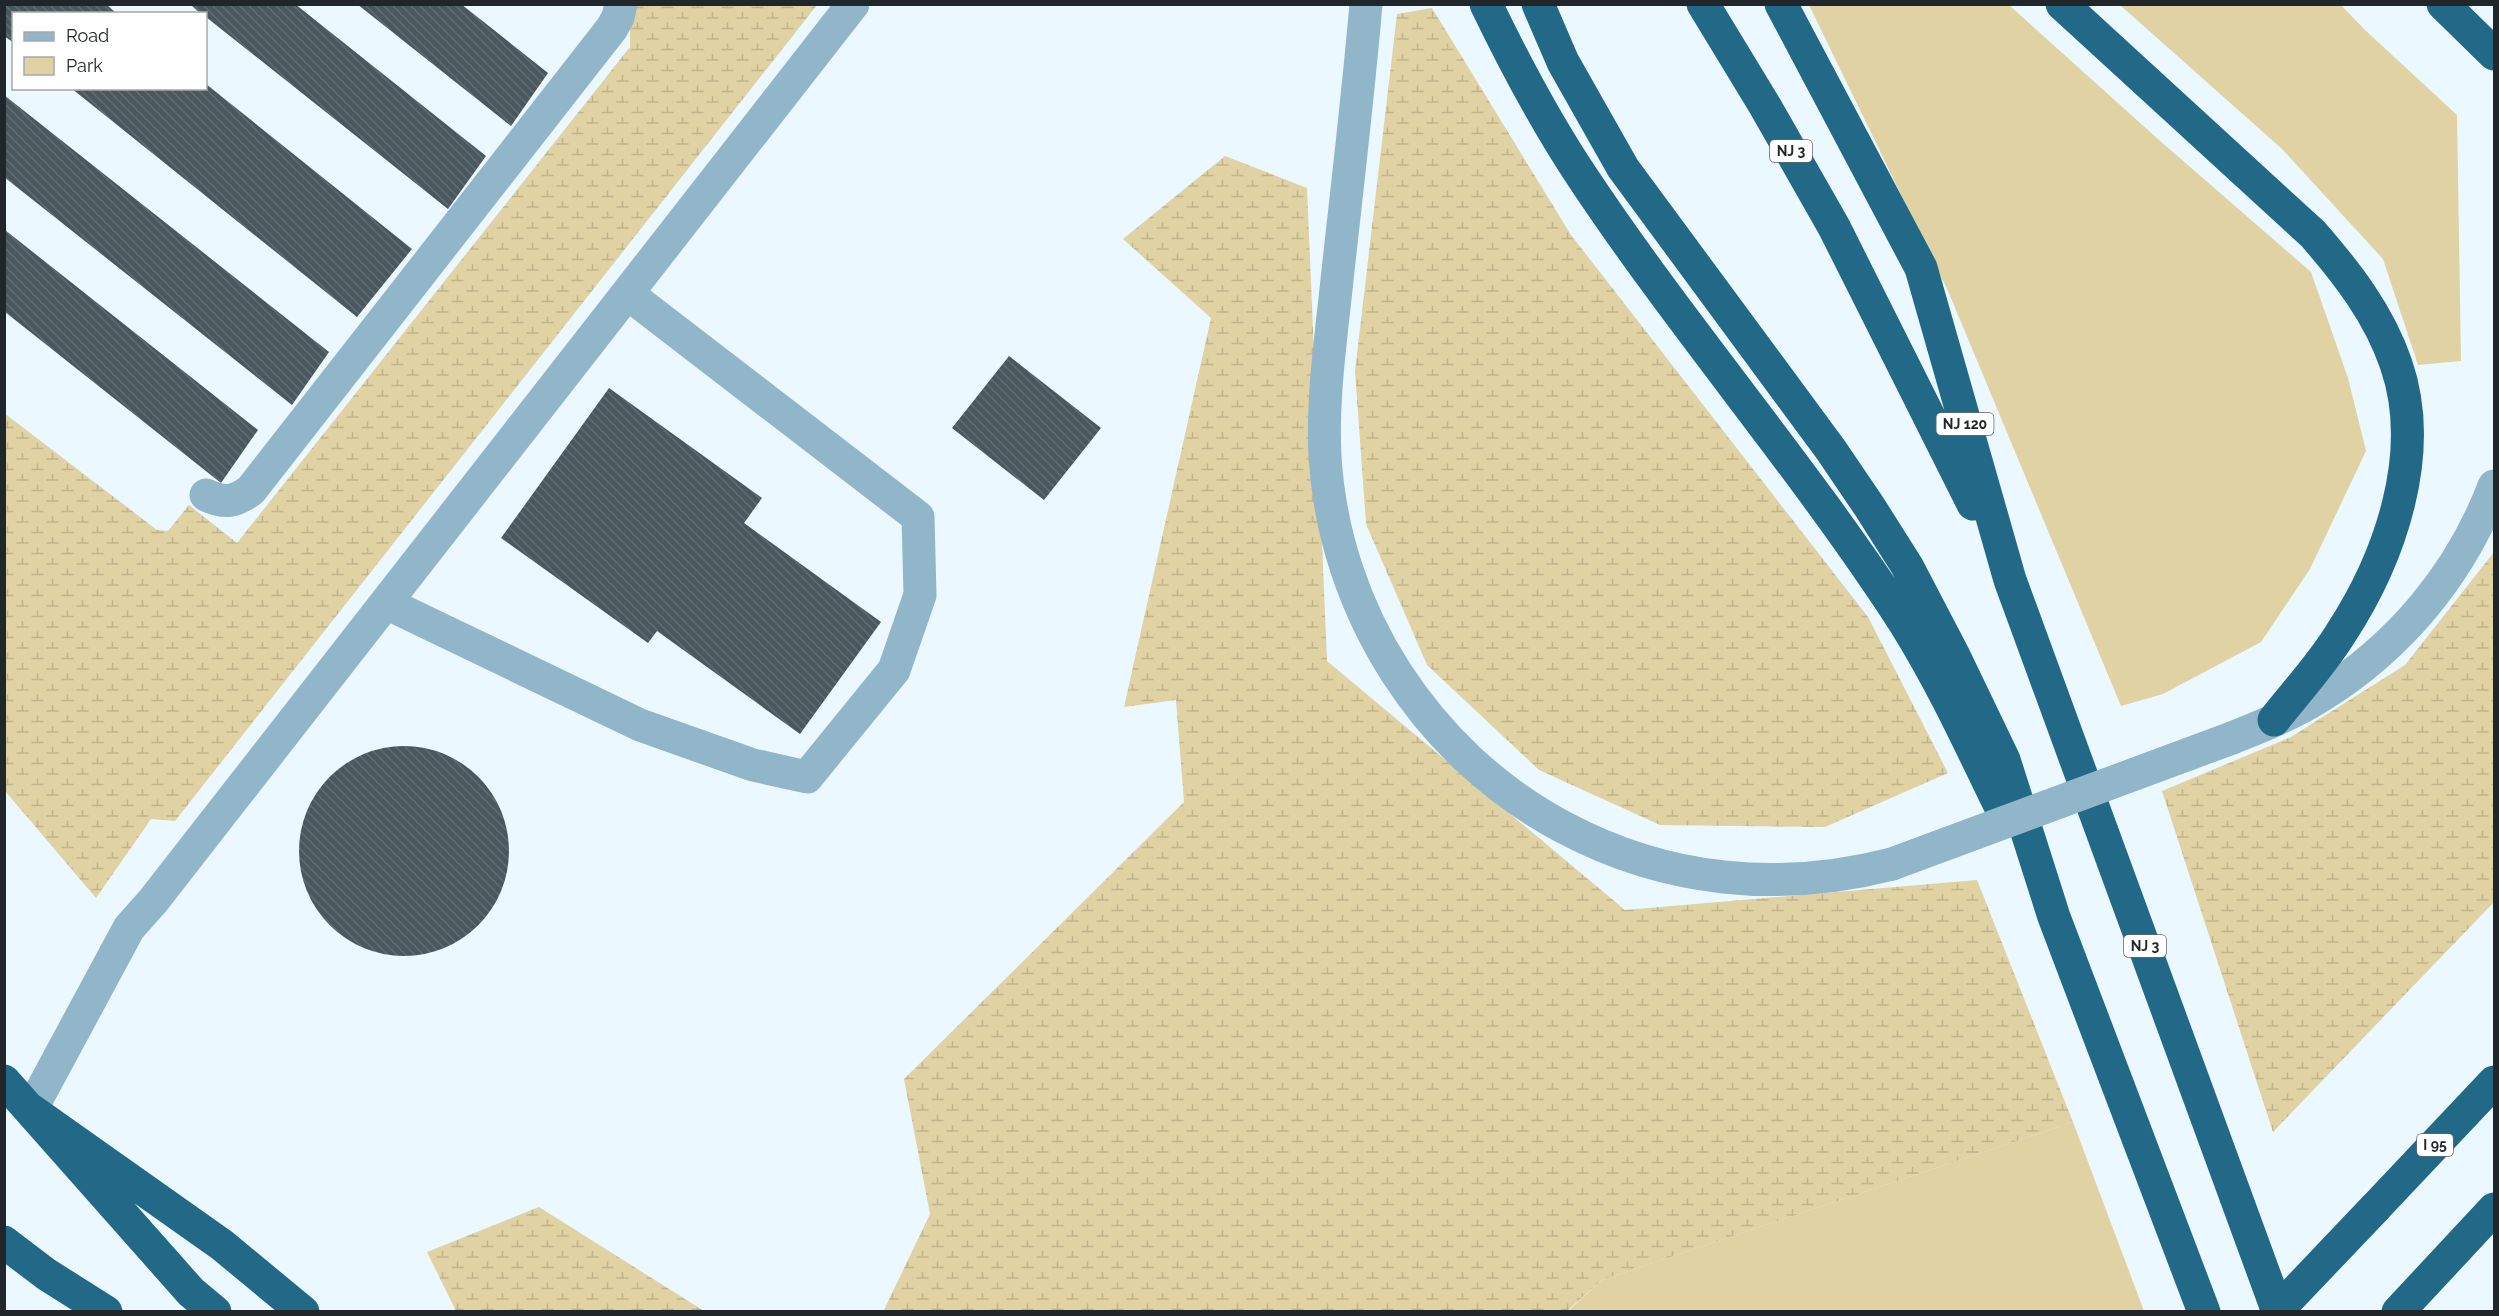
<svg xmlns="http://www.w3.org/2000/svg" width="2499" height="1316" font-family="Raleway,sans-serif">
	<style>
		.green { fill: #e0d2a2 }
		.wetland { fill: url(#wetland-marsh) }
		.building { fill: url(#building-back-hatch) }
		.lines { fill: none; stroke-linecap: round; stroke-linejoin: round }
		.minor { stroke: #92b6c9; stroke-width: 33 }
		.highway { stroke: #226988; stroke-width: 33 }
		.minor-bridge { stroke: #92b6c9; stroke-width: 33 }
		.highway-bridge { stroke: #226988; stroke-width: 33 }
		.labels { text-anchor: middle; dominant-baseline: central; stroke-width: 6; stroke-linejoin: round; paint-order: stroke }
		.shield { fill: #fff; stroke: #636769; stroke-width: 1.5 }
		.shield-label { font-size: 14px; font-weight: bold; fill: #202629 }
	</style>
	<defs>
		<pattern id="wetland-marsh" width="20" height="14" patternUnits="userSpaceOnUse" patternTransform="scale(1.5)"><rect width="20" height="14" fill="#e0d2a2"/><path d="M1 5h8M5 5V1M11 12h8M15 12V8" fill="none" stroke="#c0b48c"/></pattern>
		<pattern id="building-back-hatch" width="6" height="6" patternUnits="userSpaceOnUse" patternTransform="scale(1.5)"><rect width="6" height="6" fill="#49575e"/><path d="M-1 5l2 2M0 0l6 6M5-1l2 2" fill="none" stroke="#606c71"/></pattern>
	</defs>
	<rect width="100%" height="100%" fill="#ebf8ff"/>
	<path class="green" d="M 1809,5 L 2009,5 L 2159,140 L 2311,272 L 2348,378 L 2366,451 L 2310,569 L 2261,642 L 2163,694 L 2121,706 L 1948,291 Z
		M 2120,5 L 2341,5 L 2365,30 L 2457,115 L 2461,361 L 2418,365 L 2383,259 L 2282,149 Z
		M 2073,1122 L 2144,1311 L 1567,1312 L 1602,1280 Z"/>
	<path class="wetland" d="M 630,5 L 817,5 L 175,821 L 151,819 L 96,898 L 5,791 L 4,413 L 157,530 L 168,531 L 189,505 L 237,543 L 630,47 Z
		M 1432,8 L 1571,235 L 1868,617 L 1948,773 L 1825,827 L 1660,825 L 1539,770 L 1427,665 L 1366,524 L 1355,371 L 1397,14 Z
		M 1225,156 L 1307,188 L 1327,661 L 1625,910 L 1977,880 L 2073,1122 L 1602,1280 L 1567,1311 L 883,1312 L 930,1214 L 904,1079 L 1184,802 L 1176,700 L 1124,707 L 1211,318 L 1123,239 Z
		M 2494,552 L 2494,902 L 2273,1132 L 2162,791 L 2291,737 L 2405,665 Z
		M 539,1207 L 704,1311 L 456,1311 L 427,1252 Z"/>
	<path class="building" d="M 4,4 L 106,4 L 117,14 L 14,14 L 14,43 L 4,36 Z
		M 190,4 L 295,4 L 486,156 L 448,209 L 206,17 L 206,14 L 201,14 Z
		M 357,4 L 461,4 L 548,73 L 511,126 Z
		M 206,84 L 412,249 L 357,317 L 71,88 L 206,88 Z
		M 4,95 L 329,352 L 292,405 L 4,177 Z
		M 5,230 L 258,430 L 221,483 L 5,312 Z
		M 1009,356 L 1101,428 L 1044,500 L 952,428 Z
		M 609,388 L 762,498 L 744,523 L 881,622 L 800,734 L 657,631 L 648,643 L 501,538 Z
		M299 851a105 105 0 1 1 210 0a105 105 0 1 1-210 0Z"/>
	<g class="lines">
		<path class="minor" d="M 1366,4 C 1358,97 1347,188 1337,280 C 1331,338 1322,398 1325,456 C 1334,611 1426,754 1563,827 C 1666,882 1779,893 1892,864
			M 206,495 C 225,504 235,502 251,490 L 612,28 L 618,17 L 621,4
			M 386,603 L 640,725 L 753,765 L 807,777 L 894,670 L 920,595 L 918,517 L 628,294
			M 2232,738 C 2262,726 2292,714 2319,697 C 2400,647 2461,573 2494,486
			M 31,1110 L 129,928 L 153,901 L 853,4"/>
		<path class="highway" d="M 1486,4 C 1515,64 1546,123 1583,178 C 1684,330 1805,469 1904,622 C 1943,684 1973,751 2005,816
			M 1538,4 L 1563,62 L 1623,168 L 1831,450 L 1869,506 L 1907,566 L 1954,656 L 2004,760 L 2054,917 L 2204,1312
			M 1703,4 L 1765,106 L 1834,227 L 1973,504
			M 1781,4 L 1921,268 L 2010,580 L 2278,1312
			M 2062,4 L 2313,234 C 2347,273 2379,314 2396,364 C 2427,453 2390,558 2341,633 C 2322,664 2296,692 2274,720
			M 2443,4 L 2494,54
			M 4,1081 L 191,1292 L 215,1312
			M 31,1110 L 222,1245 L 303,1312
			M 2375,1208 L 2494,1082
			M 4,1242 L 46,1274 L 106,1312
			M 2398,1312 L 2494,1209"/>
		<path class="minor-bridge" d="M 1892,864 L 2232,738"/>
		<path class="highway-bridge" d="M 2276,1312 L 2375,1208"/>
	</g>
	<g class="labels">
		<g class="shield">
			<rect x="1770" y="140" width="42" height="22" rx="4.5"/>
			<rect x="1936.5" y="413" width="57" height="22" rx="4.5"/>
			<rect x="2124" y="935" width="42" height="22" rx="4.5"/>
			<rect x="2417" y="1134" width="36" height="22" rx="4.5"/>
		</g>
		<g class="shield-label">
			<text x="1791" y="151">NJ 3</text>
			<text x="1965" y="424">NJ 120</text>
			<text x="2145" y="946">NJ 3</text>
			<text x="2435" y="1145">I 95</text>
		</g>
	</g>
	<rect width="2499" height="1316" fill="none" stroke="#202629" stroke-width="12"/>
	<rect x="12" y="12" width="195" height="78" fill="#ffffff" stroke="#a6a8a9" stroke-width="1.5"/>
	<rect x="24" y="32" width="30" height="9" fill="#92b6c9" stroke="#a6a8a9" stroke-width="1.5"/>
	<text x="66" y="42" font-size="18" fill="#202629">Road</text>
	<rect x="24" y="57" width="30" height="18" fill="#e0d2a2" stroke="#a6a8a9" stroke-width="1.5"/>
	<text x="66" y="72" font-size="18" fill="#202629">Park</text>
</svg>
